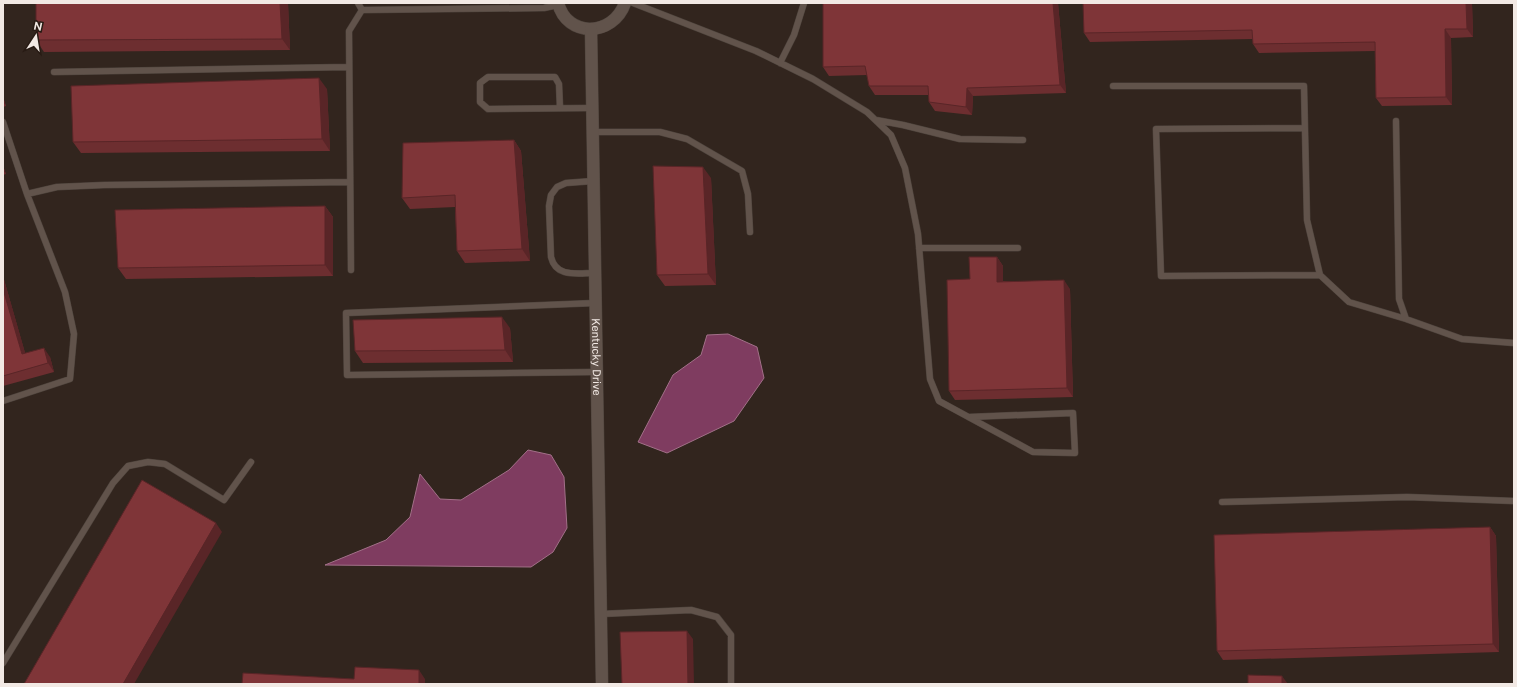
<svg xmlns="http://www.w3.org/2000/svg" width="1517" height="687" font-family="'Public Sans',sans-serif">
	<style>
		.water { fill: #7f3c60; stroke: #a27088 }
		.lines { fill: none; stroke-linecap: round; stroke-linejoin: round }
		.service-casing { stroke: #4d433c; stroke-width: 7 }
		.minor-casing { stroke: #4d433c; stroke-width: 13 }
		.service { stroke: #61534b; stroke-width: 6 }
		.minor { stroke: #61534b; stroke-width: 12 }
		.wall { fill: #6d2e30 }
		.shaded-wall { fill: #592527 }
		.building { fill: #7f3538; stroke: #592527 }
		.labels { text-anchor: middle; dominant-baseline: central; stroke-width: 3; stroke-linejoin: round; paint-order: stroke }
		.street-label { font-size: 11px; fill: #f2e9e4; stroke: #281b14 }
	</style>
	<rect width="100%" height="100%" fill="#32251e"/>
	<path class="water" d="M 728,334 L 757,347 L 764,378 L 734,421 L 667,453 L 638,442 L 673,375 L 701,355 L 707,335 Z
		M 528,450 L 551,455 L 564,477 L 567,528 L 553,552 L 531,567 L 325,565 L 386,540 L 410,517 L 420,474 L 440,499 L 461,500 L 509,470 Z"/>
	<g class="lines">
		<defs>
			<path id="service" d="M 358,3 L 362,10 L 544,8 L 558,5
				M 633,3 L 756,51 L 813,79 L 867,112 L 891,135 L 905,168 L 918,234 L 930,379 L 939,401 L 1033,452 L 1075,453 L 1073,413 L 969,417
				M 780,63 L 794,35 L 804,3
				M 54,72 L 349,67
				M 1113,86 L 1304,86 L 1307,220 L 1320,275 L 1349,302 L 1406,319
				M 560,108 L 559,84 L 555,77 L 488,77 L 480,83 L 480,102 L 488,109 L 592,108
				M 876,120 L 903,125 L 960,139 L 1023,140
				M 1396,121 L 1399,299 L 1406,319 L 1462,339 L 1514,343
				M 3,122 L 27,194 L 65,292 L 74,334 L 70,379 L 3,401
				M 1305,128 L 1156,129 L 1161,276 L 1320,275
				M 593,132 L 660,132 L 687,139 L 742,171 L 748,194 L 750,232
				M 593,181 L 566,183 L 557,187 L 551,195 L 549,206 L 551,257 C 556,278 577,273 595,273
				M 27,194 L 57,187 L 104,185 L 350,182
				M 919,248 L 1018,248
				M 351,270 L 349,31 L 362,10
				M 595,303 L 346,313 L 347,375 L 596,372
				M 1222,502 L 1407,497 L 1514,501
				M 601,614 L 691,610 L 717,617 L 731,635 L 731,684
				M 3,663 L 113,483 L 128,466 L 148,462 L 165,464 L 224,500 L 251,462"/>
			<g id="minor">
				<path d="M 558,3 C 567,38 613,37 625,3"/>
				<path id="s1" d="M 591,29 L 602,684"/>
			</g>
		</defs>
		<use href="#service" class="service-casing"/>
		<use href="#minor" class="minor-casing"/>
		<use href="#service" class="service"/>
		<use href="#minor" class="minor"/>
	</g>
	<path class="wall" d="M 36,3 L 288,3 L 290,50 L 44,52 L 36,40 Z
		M 1058,3 L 1066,93 L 973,96 L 972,115 L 935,111 L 929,102 L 929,95 L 875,95 L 869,86 L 867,75 L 829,76 L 823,67 Z
		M 1472,3 L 1473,37 L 1451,38 L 1452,105 L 1382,106 L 1376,98 L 1375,51 L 1259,53 L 1253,44 L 1253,39 L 1090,42 L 1084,33 Z
		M 327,89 L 330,151 L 81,153 L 73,142 Z
		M 3,97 L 6,106 L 3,107 Z
		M 514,140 L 521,151 L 530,261 L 465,263 L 457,251 L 455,207 L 410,209 L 402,198 Z
		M 3,166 L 6,174 L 3,175 Z
		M 711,178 L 716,285 L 665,286 L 657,275 Z
		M 325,206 L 333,217 L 333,276 L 126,279 L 118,268 Z
		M 997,257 L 1003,266 L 1003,281 L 1070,289 L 1073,397 L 955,400 L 949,391 L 970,279 Z
		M 3,276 L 25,353 L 50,357 L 54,372 L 3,386 Z
		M 510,328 L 513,362 L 363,363 L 355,351 Z
		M 1490,527 L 1496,536 L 1499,652 L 1223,660 L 1217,651 Z"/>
	<path class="shaded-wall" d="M 280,3 L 288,3 L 290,50 L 282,39 Z
		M 1053,3 L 1058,3 L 1066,93 L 1060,85 Z
		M 1466,3 L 1472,3 L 1473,37 L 1467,29 Z
		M 1445,29 L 1451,38 L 1452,105 L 1446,97 Z
		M 319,78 L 327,89 L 330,151 L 322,139 Z
		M 967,88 L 973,96 L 972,115 L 966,107 Z
		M 3,97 L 6,106 L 3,102 Z
		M 514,140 L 521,151 L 530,261 L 522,249 Z
		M 3,166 L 6,174 L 3,170 Z
		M 703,167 L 711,178 L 716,285 L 708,274 Z
		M 325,206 L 333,217 L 333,276 L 325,265 Z
		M 997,257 L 1003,266 L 1003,290 L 997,282 Z
		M 3,276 L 28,363 L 22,354 L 3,289 Z
		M 1064,280 L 1070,289 L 1073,397 L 1067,388 Z
		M 502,317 L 510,328 L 513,362 L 505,350 Z
		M 44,348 L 50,357 L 54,372 L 48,363 Z
		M 216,523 L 222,532 L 134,684 L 123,684 Z
		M 1490,527 L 1496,536 L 1499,652 L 1493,644 Z
		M 687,631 L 693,639 L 694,684 L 688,684 Z
		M 419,670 L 425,679 L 425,684 L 419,684 Z
		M 1282,676 L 1288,684 L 1282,684 Z"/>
	<path class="building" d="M 36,3 L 280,3 L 282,39 L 36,40 Z
		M 823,3 L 1053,3 L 1060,85 L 967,88 L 966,107 L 929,102 L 928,86 L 869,86 L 865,66 L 823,67 Z
		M 1083,3 L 1466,3 L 1467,29 L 1445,29 L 1446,97 L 1376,98 L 1375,42 L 1253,44 L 1252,30 L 1084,33 Z
		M 319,78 L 322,139 L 73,142 L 71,86 Z
		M 514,140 L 522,249 L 457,251 L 455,195 L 402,198 L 403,143 Z
		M 653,166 L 703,167 L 708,274 L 657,275 Z
		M 325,206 L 325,265 L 118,268 L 115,210 Z
		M 969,257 L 997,257 L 997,282 L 1064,280 L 1067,388 L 949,391 L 947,280 L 970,279 Z
		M 3,289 L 22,354 L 44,348 L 48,363 L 3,376 Z
		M 502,317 L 505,350 L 355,351 L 353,320 Z
		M 142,480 L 216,523 L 123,684 L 24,684 Z
		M 1490,527 L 1493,644 L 1217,651 L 1214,535 Z
		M 687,631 L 688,684 L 622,684 L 620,632 Z
		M 355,667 L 419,670 L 419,684 L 242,684 L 243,673 L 354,679 Z
		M 1248,675 L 1282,676 L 1282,684 L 1248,684 Z"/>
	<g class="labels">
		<g class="street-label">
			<text stroke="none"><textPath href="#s1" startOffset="328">Kentucky Drive</textPath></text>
		</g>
	</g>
	<rect width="1517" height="687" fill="none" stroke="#f2e9e4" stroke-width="8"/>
	<g transform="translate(36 36) rotate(12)" stroke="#281b14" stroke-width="3" paint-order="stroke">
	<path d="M0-3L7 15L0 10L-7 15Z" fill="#f2e9e4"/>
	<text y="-6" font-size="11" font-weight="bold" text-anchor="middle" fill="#f2e9e4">N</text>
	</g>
</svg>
